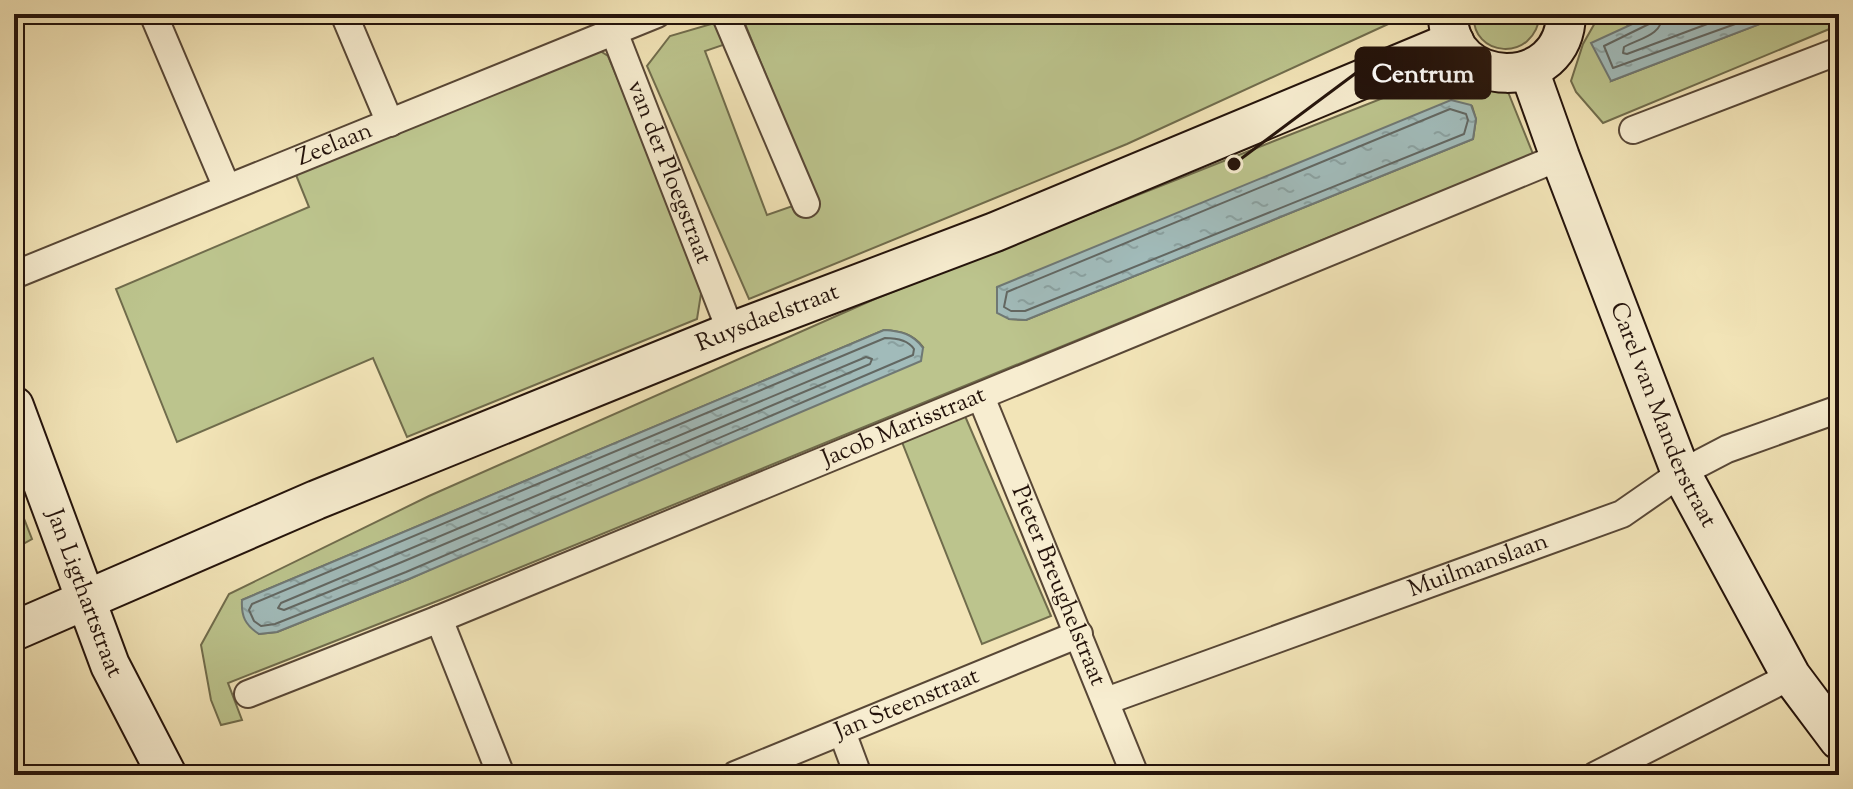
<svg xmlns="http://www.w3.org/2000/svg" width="1853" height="789" font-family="'Sorts Mill Goudy',serif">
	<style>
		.green { fill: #bcc48d; stroke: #706c4c; stroke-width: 2; fill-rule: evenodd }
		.water { fill: url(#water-ripples); stroke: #6f7874; stroke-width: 2 }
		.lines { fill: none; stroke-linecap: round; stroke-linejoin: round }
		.shore { stroke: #626762; stroke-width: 2 }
		.street-casing { stroke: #584736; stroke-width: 30 }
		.secondary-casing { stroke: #24130b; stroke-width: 42 }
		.street { stroke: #f7edd0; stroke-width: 26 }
		.secondary { stroke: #f7edd0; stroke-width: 38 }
		.labels { text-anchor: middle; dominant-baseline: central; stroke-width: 8; stroke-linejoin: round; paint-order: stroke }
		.street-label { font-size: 24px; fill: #24130b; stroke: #f7edd0 }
		.leader { fill: none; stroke: #24130b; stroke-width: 3 }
		.callout-dot { fill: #24130b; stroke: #f7edd0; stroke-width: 3 }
		.callout { fill: #24130b; stroke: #24130b; stroke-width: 3 }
		.callout-label { font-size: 26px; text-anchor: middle; font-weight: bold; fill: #fff }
	</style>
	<defs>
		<pattern id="water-ripples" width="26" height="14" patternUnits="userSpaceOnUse" patternTransform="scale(2)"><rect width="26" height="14" fill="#a1bbba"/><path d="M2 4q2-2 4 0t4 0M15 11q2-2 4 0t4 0" fill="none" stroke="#8aa09f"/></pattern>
	</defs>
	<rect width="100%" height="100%" fill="#f2e4b7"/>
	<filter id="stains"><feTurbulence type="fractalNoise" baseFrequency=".0025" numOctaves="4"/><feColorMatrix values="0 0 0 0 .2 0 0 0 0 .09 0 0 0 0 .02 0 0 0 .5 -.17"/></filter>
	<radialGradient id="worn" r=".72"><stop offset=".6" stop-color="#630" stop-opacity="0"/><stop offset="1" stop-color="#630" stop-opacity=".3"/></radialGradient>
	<path class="green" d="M 741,14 L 1410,14 L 1127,144 L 749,299 L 647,66 L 670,36 L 718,22 L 726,44 L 705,51 L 767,215 L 816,198 Z
		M 1474,14 L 1540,14 C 1535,64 1470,57 1474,14 Z
		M 1600,14 L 1654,14 L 1628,24 L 1611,81 L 1786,14 L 1839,14 L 1839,25 L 1603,123 L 1576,92 L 1571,81 L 1583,44 Z
		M 594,47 L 608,56 L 703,281 L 697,319 L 407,437 L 373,358 L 177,442 L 116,289 L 309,207 L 294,170 Z
		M 1459,68 L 1504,82 L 1533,154 L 450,596 L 228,683 L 242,720 L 221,725 L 211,700 L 201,645 L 229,594 L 429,496 L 877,298 ZM 1451,101 L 1472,106 L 1476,119 L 1473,139 L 1026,320 L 1009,319 L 997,288 ZM 884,330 C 901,331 913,334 923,347 L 409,579 L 277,632 L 259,634 L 242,600 Z
		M 965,416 L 1051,616 L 982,644 L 902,442 Z
		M 14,493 L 32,539 L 14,549 Z"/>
	<path class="water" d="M 1654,14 L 1786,14 L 1611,81 L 1591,43 Z
		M 1451,100 L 1471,105 L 1476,119 L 1473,139 L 1026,320 L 1009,319 L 997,313 L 997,287 Z
		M 884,330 C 901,331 913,334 923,348 L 921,361 L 409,579 L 277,632 L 259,634 C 245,625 241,616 242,600 Z"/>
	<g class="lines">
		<path class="shore" d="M 1653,14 L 1649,24 L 1604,46 L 1613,68 L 1763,14
			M 1663,14 C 1662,36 1640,38 1624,47 L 1623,53 L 1627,54 L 1734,14
			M 1450,109 L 1466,114 L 1468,120 L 1464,134 L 1025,311 L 1011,311 L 1004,307 L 1007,292 Z
			M 885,338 C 896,338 908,340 914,349 L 913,355 L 406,572 L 275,624 L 261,626 L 254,621 L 249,610 L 252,604 Z
			M 866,357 L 872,359 L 870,364 L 402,562 L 284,610 L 278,608 L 281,603 Z"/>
		<defs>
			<g id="street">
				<path d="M 153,14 L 227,188"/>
				<path d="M 344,14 L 390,123"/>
				<path id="s1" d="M 607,14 L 731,332"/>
				<path d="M 725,14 L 806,204"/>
				<path d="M 1633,130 L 1839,51"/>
				<path id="s2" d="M 14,275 L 657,14"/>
				<path id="s3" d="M 981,397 L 1135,775"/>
				<path d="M 439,619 L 501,775"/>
				<path id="s4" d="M 248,694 L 439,619 L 1560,157"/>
				<path id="s5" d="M 1106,701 L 1622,514 L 1681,473 L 1727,449 L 1839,409"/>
				<path d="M 842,732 L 858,775"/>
				<path id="s6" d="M 735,775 L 1079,634"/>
				<path d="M 1596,775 L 1791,676"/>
			</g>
			<g id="secondary">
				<path d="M 1448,14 C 1447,91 1565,94 1566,14"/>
				<path id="s7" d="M 1529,70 L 1560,157 L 1681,473 L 1791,676 L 1839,740"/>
				<path id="s8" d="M 14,406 L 110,665 L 167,775"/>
				<path id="s9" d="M 14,631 L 316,500 L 731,332 L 995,232 L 1454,41"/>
			</g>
		</defs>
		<use href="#street" class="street-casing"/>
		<use href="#secondary" class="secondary-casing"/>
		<use href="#street" class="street"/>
		<use href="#secondary" class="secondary"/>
	</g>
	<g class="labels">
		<g class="street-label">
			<text stroke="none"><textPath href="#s2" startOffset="346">Zeelaan</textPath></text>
			<text stroke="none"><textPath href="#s1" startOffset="170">van der Ploegstraat</textPath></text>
			<text stroke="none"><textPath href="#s9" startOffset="816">Ruysdaelstraat</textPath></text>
			<text stroke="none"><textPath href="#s7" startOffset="370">Carel van Manderstraat</textPath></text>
			<text stroke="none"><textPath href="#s4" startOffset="708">Jacob Marisstraat</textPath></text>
			<text stroke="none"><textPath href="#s5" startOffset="396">Muilmanslaan</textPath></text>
			<text stroke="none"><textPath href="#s3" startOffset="204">Pieter Breughelstraat</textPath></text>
			<text stroke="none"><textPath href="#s8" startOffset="200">Jan Ligthartstraat</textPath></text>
			<text stroke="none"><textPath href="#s6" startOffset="186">Jan Steenstraat</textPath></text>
		</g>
	</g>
	<path class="leader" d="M1234 164L1356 73"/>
	<circle class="callout-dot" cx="1234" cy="164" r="8"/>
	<rect class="callout" x="1356" y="48" width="134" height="50" rx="8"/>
	<g class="callout-label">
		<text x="1423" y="82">Centrum</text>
	</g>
	<rect width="1853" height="789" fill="none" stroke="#f2e4b7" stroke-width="48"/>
	<rect x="16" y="16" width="1821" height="757" fill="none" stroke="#24130b" stroke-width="4"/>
	<rect x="24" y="24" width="1805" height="741" fill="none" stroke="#24130b" stroke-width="2"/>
	<rect width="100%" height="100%" filter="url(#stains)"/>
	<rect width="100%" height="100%" fill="url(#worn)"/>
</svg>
